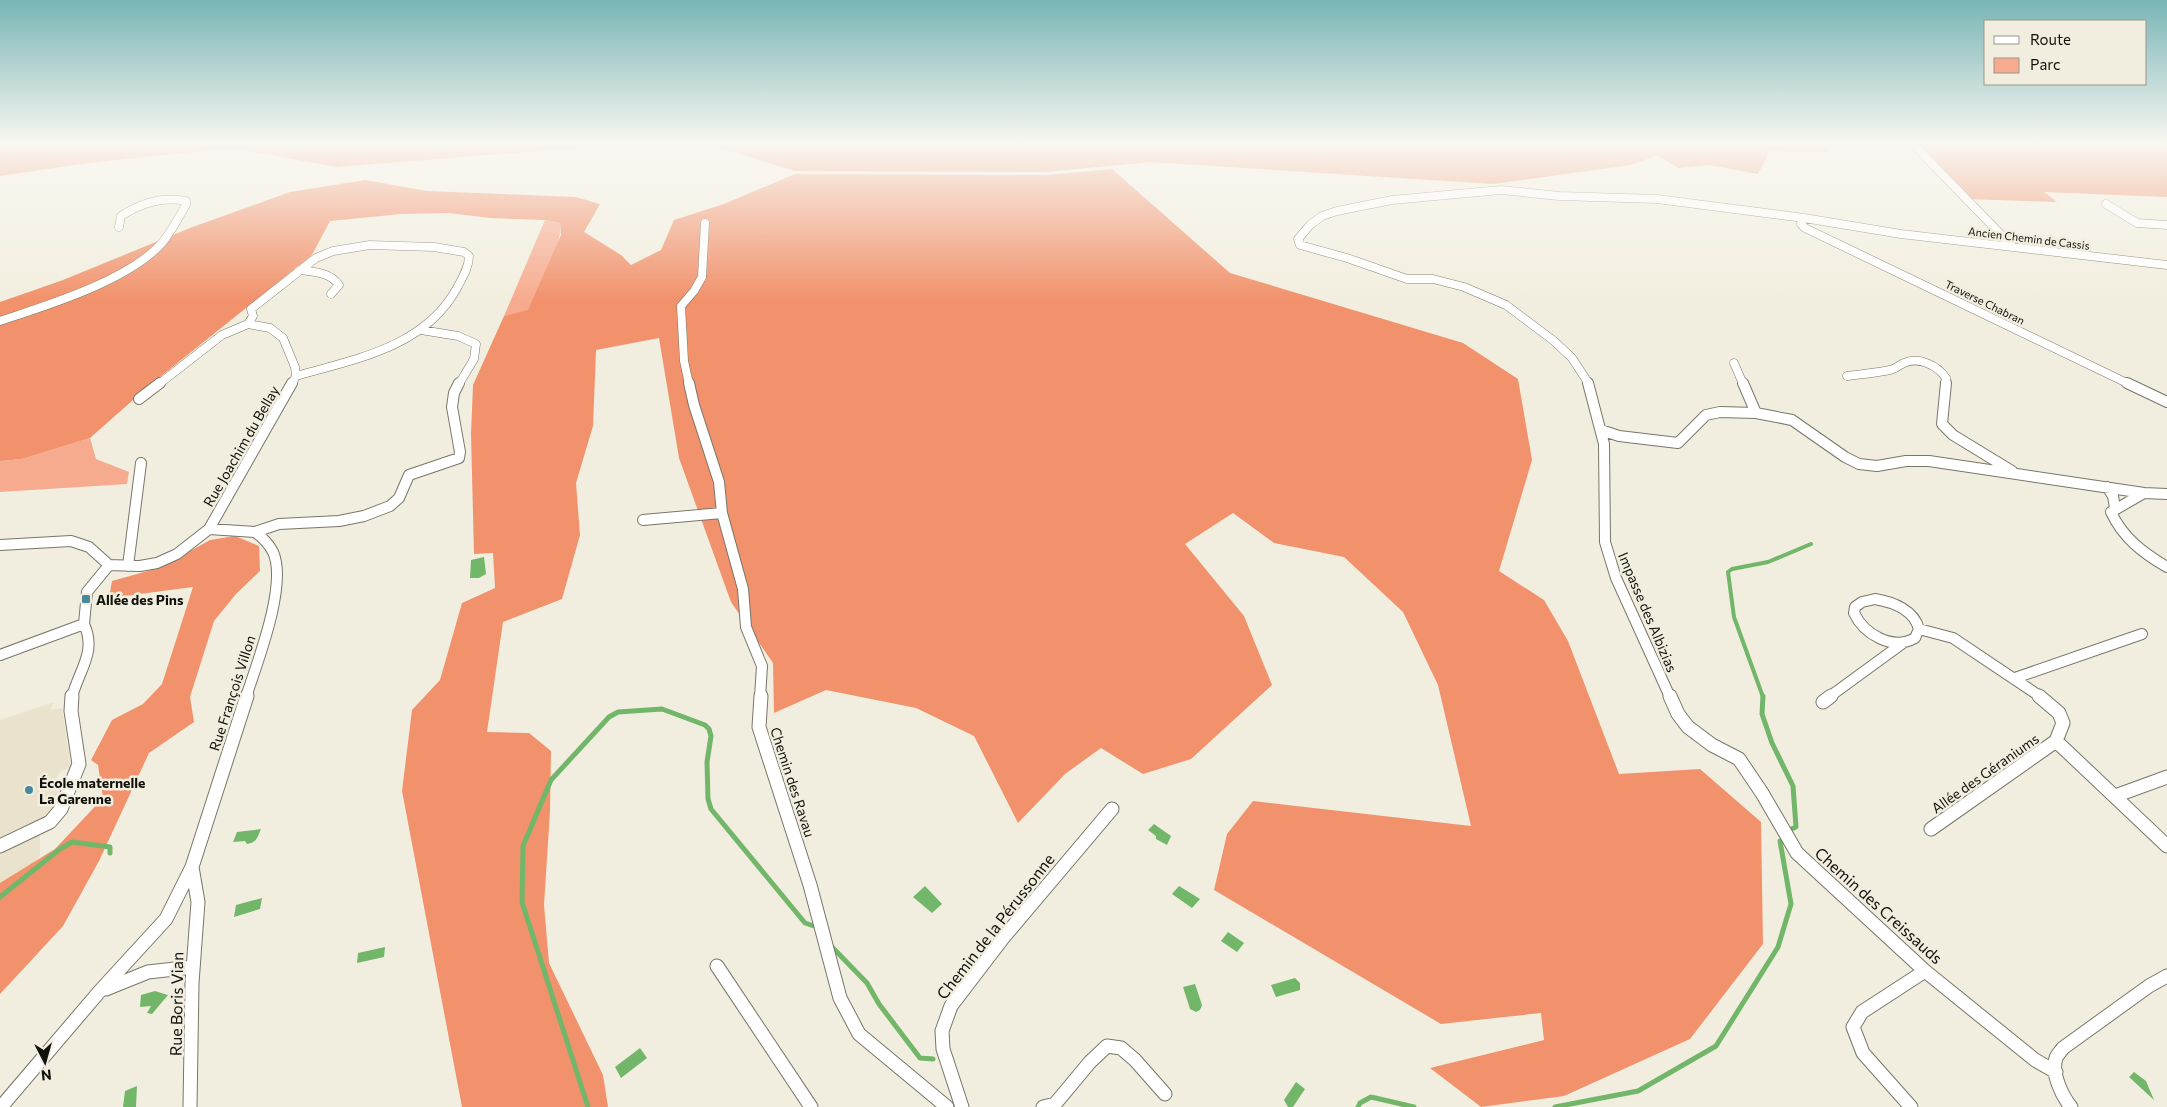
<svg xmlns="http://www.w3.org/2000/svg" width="2167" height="1107" font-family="Commissioner,sans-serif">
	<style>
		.built { fill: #e9e2cc }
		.green { fill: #f7ab8e }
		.forest { fill: #f1926c }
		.water { fill: #72b66a }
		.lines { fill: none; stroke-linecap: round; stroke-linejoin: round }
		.stream-far1 { stroke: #72b66a; stroke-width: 4 }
		.stream { stroke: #72b66a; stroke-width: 5 }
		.street-far2-casing { stroke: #797568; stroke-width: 9 }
		.street-far1-casing { stroke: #797568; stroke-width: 12 }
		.street-casing { stroke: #797568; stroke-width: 15 }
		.street-far2 { stroke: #fff; stroke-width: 8 }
		.street-far1 { stroke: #fff; stroke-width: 10 }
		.street { stroke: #fff; stroke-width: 13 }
		.poi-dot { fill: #47899a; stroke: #f2eedf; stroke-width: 2 }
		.labels { text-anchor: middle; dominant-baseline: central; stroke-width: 5; stroke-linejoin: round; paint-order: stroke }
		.far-street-label { font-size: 11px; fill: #11100b; stroke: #f2eedf }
		.street-label { font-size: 14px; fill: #11100b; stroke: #f2eedf }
		.poi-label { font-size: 14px; font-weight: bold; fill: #11100b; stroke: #f2eedf; text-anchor: start }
		.near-street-label { font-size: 16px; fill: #11100b; stroke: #f2eedf }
	</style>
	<rect width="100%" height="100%" fill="#f2eedf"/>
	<path class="built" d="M 54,702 L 50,710 L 62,708 L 71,767 L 60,772 L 54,781 L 58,781 L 59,801 L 40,831 L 40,856 L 15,884 L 0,893 L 0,720 Z"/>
	<path class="green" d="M 545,220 L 560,223 C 562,252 540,284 528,311 L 504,316 Z
		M 90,438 L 96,459 L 129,472 L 127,484 L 0,492 L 0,461 L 22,459 Z"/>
	<path class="forest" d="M 0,144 L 627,144 L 336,167 L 233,148 L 88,163 L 0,176 Z
		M 707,144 L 1824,144 L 1830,152 L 1770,151 L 1758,174 L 1709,165 L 1678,168 L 1658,155 L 1631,165 L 1493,184 L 1151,162 L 1045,172 L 795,171 Z
		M 1975,144 L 2167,144 L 2167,197 L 2044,192 L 2057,202 L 1965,199 L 1915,145 L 1977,146 Z
		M 1112,169 L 1230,273 L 1463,343 L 1518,379 L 1532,460 L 1499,571 L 1544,600 L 1568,641 L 1619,774 L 1700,769 L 1761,822 L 1763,944 L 1690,1039 L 1564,1096 L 1481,1107 L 1430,1068 L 1544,1040 L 1541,1013 L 1441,1024 L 1214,890 L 1227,834 L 1253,801 L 1471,826 L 1438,685 L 1403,612 L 1344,557 L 1274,543 L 1233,513 L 1185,544 L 1244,616 L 1272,685 L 1191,759 L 1143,774 L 1101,748 L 1065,774 L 1018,823 L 974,736 L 916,708 L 826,690 L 774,713 L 773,663 L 731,602 L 679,458 L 659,338 L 596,350 L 593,426 L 576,483 L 580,535 L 562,599 L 503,622 L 487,732 L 529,733 L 551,751 L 550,811 L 544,905 L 549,963 L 603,1075 L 608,1107 L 462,1107 L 402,791 L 412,710 L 440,680 L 462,603 L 495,588 L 493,553 L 474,554 L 471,434 L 473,385 L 504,316 L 528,310 L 561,235 L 560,223 L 545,220 L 490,218 L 449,213 L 401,214 L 330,221 L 312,255 L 150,385 L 90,438 L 22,459 L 0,461 L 0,302 L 63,280 L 190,228 L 290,192 L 365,180 L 427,191 L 576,197 L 600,204 L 584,232 L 621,255 L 631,265 L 661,250 L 674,220 L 724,204 L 795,174 L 1047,175 Z
		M 235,536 L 259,546 L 260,571 L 236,594 L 214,621 L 190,697 L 194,722 L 149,753 L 99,861 L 63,926 L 0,994 L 0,883 L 55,849 L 103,798 L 98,765 L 91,760 L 112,720 L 143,704 L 162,684 L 193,587 L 109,598 L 112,581 L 162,567 L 210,540 Z"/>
	<path class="water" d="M 484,557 L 486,574 L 479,578 L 470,578 L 471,560 Z
		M 1154,824 L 1171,836 L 1167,845 L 1156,839 L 1156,836 L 1148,830 Z
		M 261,829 C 258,836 257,843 247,844 L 245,841 L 233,842 L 237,832 Z
		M 925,886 L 942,904 L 932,913 L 913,897 Z
		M 1179,886 L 1200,899 L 1192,908 L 1172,894 Z
		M 262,898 L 260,909 L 234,917 L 236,905 Z
		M 1228,932 L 1244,943 L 1237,952 L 1221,941 Z
		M 385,947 L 384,957 L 357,963 L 358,953 Z
		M 1295,978 L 1300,983 L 1300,990 L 1276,997 L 1271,985 Z
		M 1195,984 L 1202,1005 L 1200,1010 L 1196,1012 L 1190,1009 L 1183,987 Z
		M 155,991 L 168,995 L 152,1014 L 147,1013 L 151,1006 L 140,1007 L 141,995 Z
		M 640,1048 L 647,1058 L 621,1078 L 615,1067 Z
		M 2134,1072 L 2146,1081 L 2154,1100 L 2129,1077 Z
		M 1296,1082 L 1305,1089 L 1293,1107 L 1288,1107 L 1284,1100 Z
		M 137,1086 L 136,1107 L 123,1107 L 125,1091 Z"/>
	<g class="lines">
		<path class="stream-far1" d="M 1763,697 L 1734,617 L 1728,572 L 1732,569 L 1768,562 L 1811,544"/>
		<path class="stream" d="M 1763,696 L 1762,714 L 1772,743 L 1793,786 L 1796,827 L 1789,830
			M 0,897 L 60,849 L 72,842 L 110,847 L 110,853
			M 832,947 L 867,983 L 879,1004 L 920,1058 L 933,1059
			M 588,1107 L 522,902 L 523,846 L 551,780 L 609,717 L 618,712 L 662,709 L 705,725 L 709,729 L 711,736 L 707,762 L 708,799 L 711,809 L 805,923 L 814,926
			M 1358,1107 L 1360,1103 L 1371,1097 L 1414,1107
			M 1555,1107 L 1638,1091 L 1716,1046 L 1778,947 L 1791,904 L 1780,841 L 1787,842"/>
		<defs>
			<path id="street-far2" d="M 1913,144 L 2013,247
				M 2106,204 L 2137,223 L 2167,225
				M 1804,218 L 1801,224 L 1805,228 L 2129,384
				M 300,270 C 314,272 330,272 339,285 L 331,294
				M 0,321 C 48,305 127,281 161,244 C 171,233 178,218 186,205 L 186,201 C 162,196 141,203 121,216 L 119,227
				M 248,324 L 253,316 L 251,309 L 316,258 L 333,251 L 370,245 L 434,247 L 464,252 L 469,256 C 469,268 462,278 457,288 C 425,347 356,359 296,376
				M 248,324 L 270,328 L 283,338 L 295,367 L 296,376 L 292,384
				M 421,330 L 458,336 L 476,344 L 474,359 L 459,384
				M 1734,363 L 1743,384
				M 1847,376 C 1861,374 1876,373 1890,370 C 1896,369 1899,365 1904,363 C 1919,356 1938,366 1946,378 L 1945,384
				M 159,384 L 222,335 L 248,324
				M 689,384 L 684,361 L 681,306 L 694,291 L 702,277 L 705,223
				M 1589,384 L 1572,358 L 1554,341 L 1506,305 L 1464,287 L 1433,279 L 1407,279 L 1347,258 L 1300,245 L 1298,239 L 1310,225 L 1322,216 L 1337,211 L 1392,200 L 1501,190 L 1559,196 L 1657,199 L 1804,218 L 1901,234 L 2167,265"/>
			<path id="street-far1" d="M 689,383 L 694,405 L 719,482 L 722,513 L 743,589 L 746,627 L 762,666 L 760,697
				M 1588,383 L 1604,444 L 1605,542 L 1616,578 L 1670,697
				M 1743,383 L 1756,413
				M 1946,383 L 1942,424 L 1953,435 L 2012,471
				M 2127,383 L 2167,402
				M 139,399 L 160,383
				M 1601,430 L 1619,436 L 1678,443 L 1706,415 L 1720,412 L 1756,413 L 1792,420 L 1845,457 L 1859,464 L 1877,466 L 1906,461 L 1929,461 L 2144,493 L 2167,494
				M 2107,487 L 2113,496 L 2115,508
				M 2144,493 L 2111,512 C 2123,538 2143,553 2167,567
				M 643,520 L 722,513
				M 209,529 L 255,532 L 279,524 L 339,521 L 364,516 L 390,506 L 399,498 L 409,475 L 459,458 L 460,452 L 452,407 L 454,393 L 459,383
				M 0,545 L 71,541 L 89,547 L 109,565
				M 109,565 L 140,566 L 157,563 L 177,554 L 209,529 L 292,383
				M 128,566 L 141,463
				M 1875,599 C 1893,602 1914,610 1919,629 L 1915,638 C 1892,651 1864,634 1854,613 L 1855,607 L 1862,602 Z
				M 84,624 L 87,592 L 109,565
				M 1919,629 L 1953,638 L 2041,697
				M 0,655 L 84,624
				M 2015,678 L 2142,634
				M 72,697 C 79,670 97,652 84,624
				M 246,697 C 257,663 288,584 273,552 C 269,544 262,537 255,532
				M 1829,697 L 1903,643"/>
			<path id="street" d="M 761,696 L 759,727 L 810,885 L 840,998 L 859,1034 L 947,1107
				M 1670,696 L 1678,714 L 1688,727 L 1712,745 L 1739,759 L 1762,793 L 1797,853 L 1925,971 L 2035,1060 L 2056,1072
				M 2039,696 L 2059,713 L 2063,723 L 2056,741 L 2167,846
				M 1823,702 L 1831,696
				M 2115,796 L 2167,777
				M 1931,829 L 2056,741
				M 0,846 L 50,822 L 61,809 L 79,764 L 71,711 L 72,696
				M 717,966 L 811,1107
				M 106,989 L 148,972 L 193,967
				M 1,1107 L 99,992 L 166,919 L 192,867 L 247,696
				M 190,1107 L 192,983 L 198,902 L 192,867
				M 962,1107 L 943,1049 L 942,1031 L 951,1006 L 1003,938 L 1112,809
				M 1043,1107 L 1055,1104 L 1090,1062 L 1107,1046 L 1121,1048 L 1135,1060 L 1165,1094
				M 1911,1107 L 1863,1053 L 1853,1027 L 1862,1012 L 1925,971
				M 2071,1107 C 2062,1096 2051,1073 2056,1058 C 2057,1055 2061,1051 2063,1048 L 2149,986 L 2167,976"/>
		</defs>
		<use href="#street-far2" class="street-far2-casing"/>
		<use href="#street-far1" class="street-far1-casing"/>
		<use href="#street" class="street-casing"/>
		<use href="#street-far2" class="street-far2"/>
		<use href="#street-far1" class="street-far1"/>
		<use href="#street" class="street"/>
	</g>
	<linearGradient id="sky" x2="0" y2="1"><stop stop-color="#79b5b6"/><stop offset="0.48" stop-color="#f9f7f1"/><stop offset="1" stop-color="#f9f7f1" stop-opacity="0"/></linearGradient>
	<rect width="2167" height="299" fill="url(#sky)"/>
	<g class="poi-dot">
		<rect x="81" y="594" width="10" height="10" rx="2.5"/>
		<circle cx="29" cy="790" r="5"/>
	</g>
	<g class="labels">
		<g class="far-street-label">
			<text transform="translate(2029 238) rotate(7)">Ancien Chemin de Cassis</text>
			<text transform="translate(1985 302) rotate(26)">Traverse Chabran</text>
		</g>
		<g class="street-label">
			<text transform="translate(241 446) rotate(-60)">Rue Joachim du Bellay</text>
			<text transform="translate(1648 612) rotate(67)">Impasse des Albizias</text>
			<text transform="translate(232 693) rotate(-72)">Rue François Villon</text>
			<text transform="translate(1985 773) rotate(-35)">Allée des Géraniums</text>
			<text transform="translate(793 782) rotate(72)">Chemin des Ravau</text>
		</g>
		<g class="poi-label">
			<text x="96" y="599">Allée des Pins</text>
			<text x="39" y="782">École maternelle<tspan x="39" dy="16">La Garenne</tspan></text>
		</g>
		<g class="near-street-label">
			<text transform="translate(1879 905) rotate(42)">Chemin des Creissauds</text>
			<text transform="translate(995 926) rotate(-52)">Chemin de la Pérussonne</text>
			<text transform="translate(176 1004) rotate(-89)">Rue Boris Vian</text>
		</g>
	</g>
	<rect x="1984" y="20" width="162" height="65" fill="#f2eedf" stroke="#98958a"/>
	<rect x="1994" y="36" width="25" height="8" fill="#ffffff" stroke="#98958a"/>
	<text x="2030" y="45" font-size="15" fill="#11100b">Route</text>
	<rect x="1994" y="58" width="25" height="15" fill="#f7ab8e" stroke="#98958a"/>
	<text x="2030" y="70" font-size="15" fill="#11100b">Parc</text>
	<g transform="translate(45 1062) rotate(174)" stroke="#f2eedf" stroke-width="4" paint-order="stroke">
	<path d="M0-4L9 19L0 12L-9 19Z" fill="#11100b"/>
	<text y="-8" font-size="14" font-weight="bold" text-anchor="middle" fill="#11100b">N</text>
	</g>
</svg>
